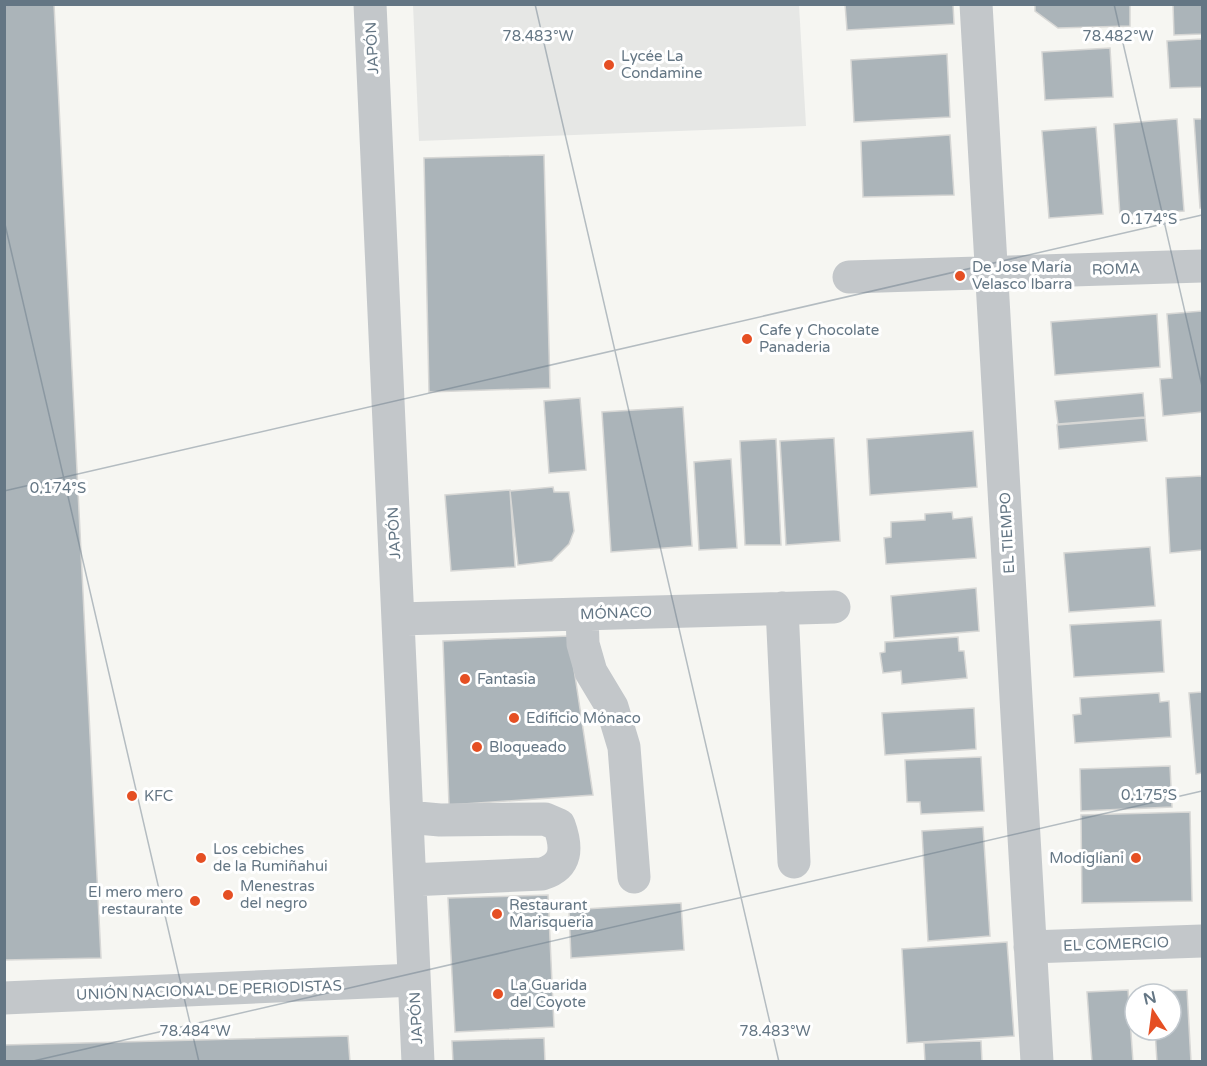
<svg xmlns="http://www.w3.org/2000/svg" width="1207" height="1066" font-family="'Varela Round',sans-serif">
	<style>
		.built { fill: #e6e7e5 }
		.building { fill: #abb4b9; stroke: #d7d7d5; stroke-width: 1.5 }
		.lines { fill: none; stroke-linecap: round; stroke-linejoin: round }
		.minor { stroke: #c3c7ca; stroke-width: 33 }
		.ticks { fill: none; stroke: #647684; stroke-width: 1.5; stroke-opacity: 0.45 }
		.poi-dot { fill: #e54f23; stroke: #fff; stroke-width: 2 }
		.labels { text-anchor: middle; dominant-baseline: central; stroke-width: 6; stroke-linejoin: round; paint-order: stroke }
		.street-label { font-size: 15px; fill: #647684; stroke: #fff }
		.poi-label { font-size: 15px; fill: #647684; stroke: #fff; text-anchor: start }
		.ticks-label { font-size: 15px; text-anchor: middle; fill: #647684; stroke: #fff; stroke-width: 6; stroke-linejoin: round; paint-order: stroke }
	</style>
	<rect width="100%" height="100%" fill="#f6f6f2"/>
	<path class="built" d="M 413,5 L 799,5 L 806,126 L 419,141 Z"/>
	<path class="building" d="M 4,4 L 54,4 L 101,958 L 4,960 Z
		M 845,4 L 953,4 L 954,24 L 847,30 Z
		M 1035,4 L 1130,4 L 1130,26 L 1058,28 L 1035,11 Z
		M 1173,4 L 1202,4 L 1202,34 L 1174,35 Z
		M 1202,39 L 1202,87 L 1170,88 L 1167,41 Z
		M 1110,48 L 1113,97 L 1045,100 L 1042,52 Z
		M 947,54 L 950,117 L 854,122 L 851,60 Z
		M 1177,119 L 1184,211 L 1120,216 L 1114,124 Z
		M 1194,119 L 1202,119 L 1202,208 L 1200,208 Z
		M 1096,127 L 1103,214 L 1049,218 L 1042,131 Z
		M 950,135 L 954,195 L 863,197 L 861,141 Z
		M 544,155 L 550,388 L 429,392 L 424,158 Z
		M 1202,311 L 1202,412 L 1163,416 L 1160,379 L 1172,378 L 1167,314 Z
		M 1157,314 L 1160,367 L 1055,375 L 1051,322 Z
		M 1143,393 L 1145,417 L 1058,424 L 1055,401 Z
		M 580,398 L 586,470 L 549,473 L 544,401 Z
		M 683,407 L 692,546 L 611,552 L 602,412 Z
		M 1145,418 L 1147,441 L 1059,449 L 1057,425 Z
		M 973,431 L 977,487 L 870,495 L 867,439 Z
		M 834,438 L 840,541 L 786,545 L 780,441 Z
		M 776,439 L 781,545 L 745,545 L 740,441 Z
		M 731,459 L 737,548 L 699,550 L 694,462 Z
		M 1202,476 L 1202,550 L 1170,553 L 1166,478 Z
		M 553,487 L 554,492 L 569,492 L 574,531 L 569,544 L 552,561 L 518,565 L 510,491 Z
		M 510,490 L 515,567 L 451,571 L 445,495 Z
		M 952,512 L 953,519 L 972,517 L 976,558 L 886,564 L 884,538 L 891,537 L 891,522 L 925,520 L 925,514 Z
		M 1150,547 L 1155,606 L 1069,612 L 1064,553 Z
		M 976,588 L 979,631 L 894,638 L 891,596 Z
		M 1161,620 L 1164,672 L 1074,677 L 1070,625 Z
		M 569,636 L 593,795 L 449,805 L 443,641 Z
		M 958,637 L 959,651 L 964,651 L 967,678 L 902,684 L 901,671 L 883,673 L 880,653 L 885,652 L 885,642 Z
		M 1202,692 L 1202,773 L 1196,774 L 1189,693 Z
		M 1159,693 L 1160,702 L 1169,701 L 1171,737 L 1075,743 L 1073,715 L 1081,714 L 1080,698 Z
		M 974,708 L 976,749 L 885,755 L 882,713 Z
		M 981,757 L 984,811 L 921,814 L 920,802 L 907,802 L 905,760 Z
		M 1170,766 L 1172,807 L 1081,811 L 1080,769 Z
		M 1190,812 L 1192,901 L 1082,903 L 1081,815 Z
		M 983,827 L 990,936 L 928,941 L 922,831 Z
		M 548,895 L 554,1027 L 455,1032 L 448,898 Z
		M 681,903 L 684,950 L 571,958 L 569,910 Z
		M 1007,942 L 1014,1036 L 907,1043 L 902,949 Z
		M 1128,990 L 1133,1062 L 1092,1062 L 1087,992 Z
		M 1187,990 L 1191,1062 L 1157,1062 L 1155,1030 L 1171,1030 L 1171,994 L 1153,994 L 1153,991 Z
		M 348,1036 L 350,1062 L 4,1062 L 4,1045 Z
		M 544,1038 L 545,1062 L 453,1062 L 452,1041 Z
		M 981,1041 L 982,1062 L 925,1062 L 924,1043 Z"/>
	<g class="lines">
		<path class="minor" d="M 370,4 L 418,1062
			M 976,4 L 1037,1062
			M 849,277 L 1202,266
			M 782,608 L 794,862
			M 582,614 L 583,644 L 591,672 L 612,707 L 624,747 L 634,877
			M 398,619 L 834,607
			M 407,817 L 440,820 L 545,819 L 559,825 C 567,847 568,866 542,874 L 410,880
			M 1030,947 L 1202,941
			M 4,998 L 414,980"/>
	</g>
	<path class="ticks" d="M 535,4 L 779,1062M 1114,4 L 1202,386M 4,220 L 199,1062M 4,491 L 1202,215M 29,1062 L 1202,791"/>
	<g class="poi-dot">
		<circle cx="609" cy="65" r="6"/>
		<circle cx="960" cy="276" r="6"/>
		<circle cx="747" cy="339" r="6"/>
		<circle cx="465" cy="679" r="6"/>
		<circle cx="514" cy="718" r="6"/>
		<circle cx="477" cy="747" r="6"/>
		<circle cx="132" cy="796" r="6"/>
		<circle cx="201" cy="858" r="6"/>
		<circle cx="1136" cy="858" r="6"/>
		<circle cx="228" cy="895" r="6"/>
		<circle cx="195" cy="901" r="6"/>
		<circle cx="497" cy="914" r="6"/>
		<circle cx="498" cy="994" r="6"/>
	</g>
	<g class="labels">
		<g class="street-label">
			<text transform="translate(372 48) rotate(-93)">JAPÓN</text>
			<text transform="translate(1116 269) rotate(-2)">ROMA</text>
			<text transform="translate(394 533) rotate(-93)">JAPÓN</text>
			<text transform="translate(1007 533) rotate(-93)">EL TIEMPO</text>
			<text transform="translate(616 613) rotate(-2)">MÓNACO</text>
			<text transform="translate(1116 944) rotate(-2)">EL COMERCIO</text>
			<text transform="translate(209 990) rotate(-2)">UNIÓN NACIONAL DE PERIODISTAS</text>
			<text transform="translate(416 1018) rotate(-93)">JAPÓN</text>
		</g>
		<g class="poi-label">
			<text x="621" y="56">Lycée La<tspan x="621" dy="17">Condamine</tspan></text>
			<text x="972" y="267">De Jose María<tspan x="972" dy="17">Velasco Ibarra</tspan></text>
			<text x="759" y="330">Cafe y Chocolate<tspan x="759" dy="17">Panaderia</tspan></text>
			<text x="477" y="679">Fantasia</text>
			<text x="526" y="718">Edificio Mónaco</text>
			<text x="489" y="747">Bloqueado</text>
			<text x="144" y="796">KFC</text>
			<text x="213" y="849">Los cebiches<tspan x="213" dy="17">de la Rumiñahui</tspan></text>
			<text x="1124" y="858" text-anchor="end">Modigliani</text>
			<text x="240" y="886">Menestras<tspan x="240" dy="17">del negro</tspan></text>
			<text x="183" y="892" text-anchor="end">El mero mero<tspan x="183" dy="17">restaurante</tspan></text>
			<text x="509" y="905">Restaurant<tspan x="509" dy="17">Marisqueria</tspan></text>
			<text x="510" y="985">La Guarida<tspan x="510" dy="17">del Coyote</tspan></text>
		</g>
	</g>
	<g class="ticks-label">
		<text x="538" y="41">78.483°W</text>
		<text x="1118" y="41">78.482°W</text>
		<text x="1149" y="224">0.174°S</text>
		<text x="58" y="493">0.174°S</text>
		<text x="1149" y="800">0.175°S</text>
		<text x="195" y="1036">78.484°W</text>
		<text x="775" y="1036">78.483°W</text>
	</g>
	<rect width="1207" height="1066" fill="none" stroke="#647684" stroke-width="12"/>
	<g transform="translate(1153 1012) rotate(347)"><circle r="28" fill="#ffffff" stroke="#c1c8ce" stroke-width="1.5"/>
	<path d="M0-4.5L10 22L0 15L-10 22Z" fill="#e54f23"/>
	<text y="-9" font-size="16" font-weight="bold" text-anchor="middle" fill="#647684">N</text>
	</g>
</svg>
